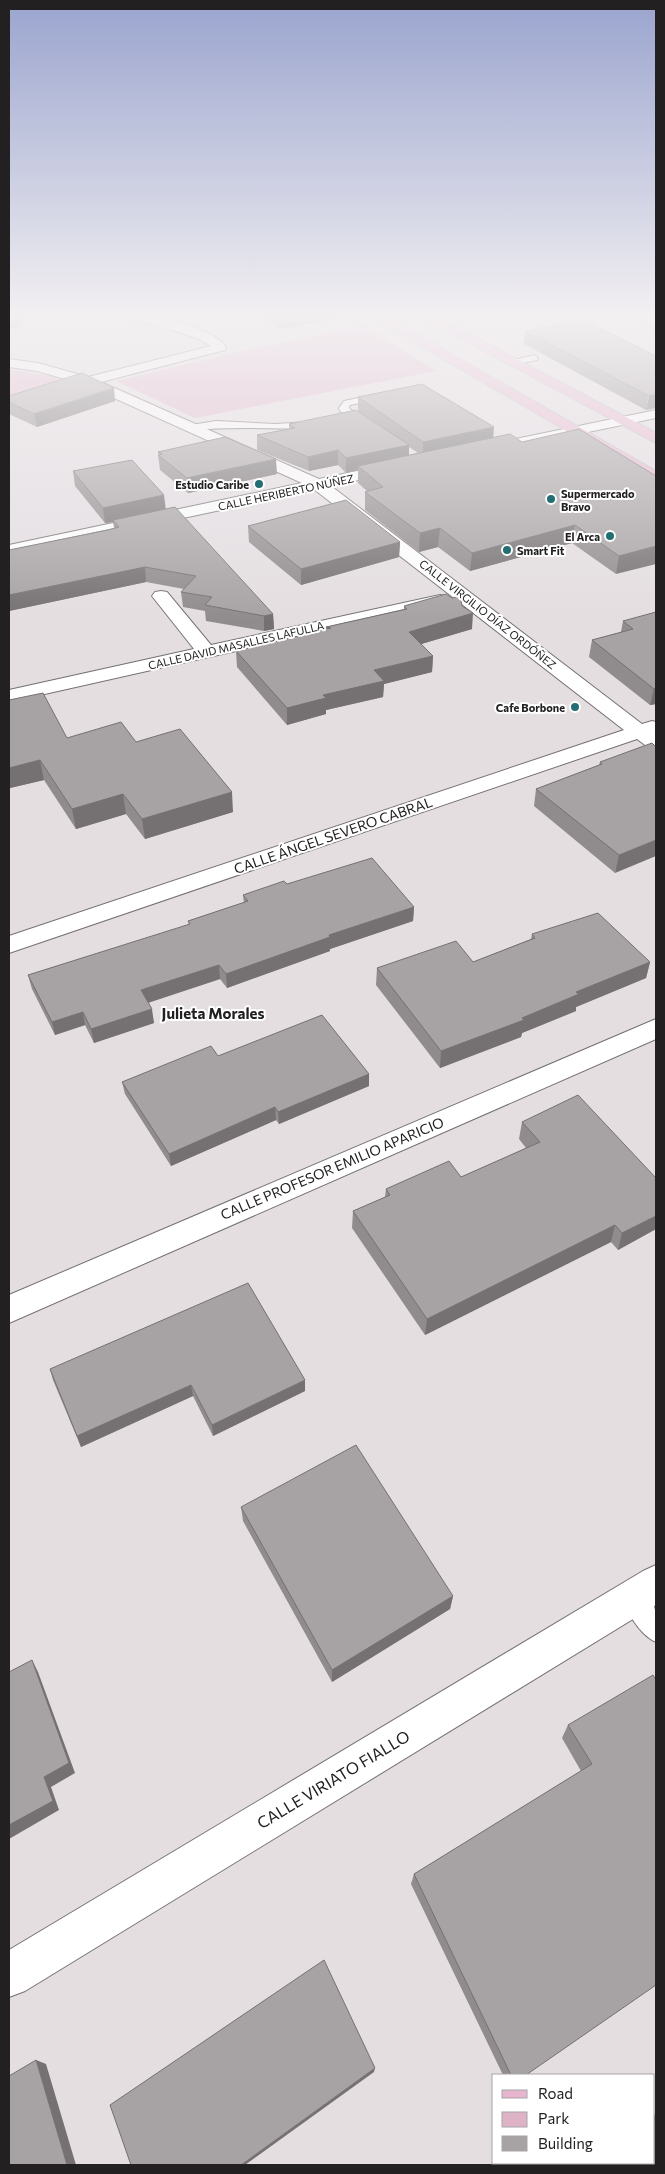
<svg xmlns="http://www.w3.org/2000/svg" width="665" height="2174" font-family="Commissioner,sans-serif">
	<style>
		.green { fill: #dfb3c6 }
		.lines { fill: none; stroke-linecap: round; stroke-linejoin: round }
		.service-casing { stroke: #757072; stroke-width: 2 }
		.minor-casing { stroke: #757072; stroke-width: 2 }
		.primary-casing { stroke: #bdbcbc; stroke-width: 2 }
		.service { fill: #fff; fill-rule: evenodd }
		.minor { fill: #fff; fill-rule: evenodd }
		.primary { fill: #e8b5ce; fill-rule: evenodd }
		.wall { fill: #908b8d; fill-rule: evenodd }
		.shaded-wall { fill: #757173 }
		.building { fill: #a7a2a4; stroke: #757173 }
		.poi-dot { fill: #236e72; stroke: #fff; stroke-width: 2 }
		.labels { text-anchor: middle; dominant-baseline: central; stroke-width: 4; stroke-linejoin: round; paint-order: stroke }
		.far-poi-label { font-size: 11px; font-weight: bold; fill: #222021; stroke: #fff; text-anchor: end }
		.far-street-label { font-size: 11px; fill: #222021; stroke: #fff }
		.street-label { font-size: 14px; fill: #222021; stroke: #fff }
		.neighbourhood-label { font-size: 15px; font-weight: bold; fill: #222021; stroke: #fff }
		.near-street-label { font-size: 16px; fill: #222021; stroke: #fff }
	</style>
	<rect width="100%" height="100%" fill="#e4dee1"/>
	<path class="green" d="M 364,325 L 436,371 L 195,418 L 116,381 L 247,350 Z
		M 9,369 L 56,377 L 63,381 L 9,403 Z"/>
	<g class="lines">
		<defs>
			<path id="service" d="M 534,355 L 538,358 L 537,360 L 512,365 L 508,362 Z
				M 382,393 L 387,396 L 385,398 L 350,405 L 349,408 L 370,425 L 370,429 L 364,429 L 340,411 L 339,408 L 344,401 Z
				M 216,421 L 275,424 L 310,422 L 315,425 L 310,428 C 270,430 230,425 191,431 L 186,428 L 191,425 Z
				M 634,1584 C 659,1595 657,1619 656,1642 C 640,1635 628,1613 621,1597 L 625,1588 Z"/>
			<path id="minor" d="M 123,315 C 131,315 139,314 147,315 C 167,317 214,330 226,347 L 225,350 L 101,382 L 319,479 L 395,463 L 400,465 L 403,468 L 400,471 L 331,486 L 642,724 L 652,721 L 656,722 L 656,732 L 655,733 L 656,734 L 656,750 L 649,748 L 637,739 L 9,953 L 9,936 L 624,730 L 315,490 L 9,555 L 9,545 L 302,483 L 83,384 L 37,371 L 9,367 L 9,359 L 38,363 L 88,377 L 211,346 L 199,339 L 173,330 L 125,318 Z
				M 632,315 L 648,315 L 656,319 L 656,328 Z
				M 656,410 L 656,418 L 486,453 L 481,452 L 479,449 L 481,446 L 486,445 Z
				M 161,591 L 167,592 L 211,645 L 440,595 L 446,596 L 449,600 L 446,604 L 440,605 L 9,702 L 9,690 L 194,649 L 152,596 L 155,592 Z
				M 656,1019 L 656,1039 L 9,1323 L 9,1295 Z
				M 656,1565 L 656,1605 L 25,1991 L 9,1997 L 9,1950 L 643,1571 Z"/>
			<path id="primary" d="M 368,315 L 383,315 L 656,471 L 656,482 L 651,480 Z
				M 417,315 L 433,315 L 656,433 L 656,443 Z"/>
		</defs>
		<use href="#service" class="service-casing"/>
		<use href="#minor" class="minor-casing"/>
		<use href="#primary" class="primary-casing"/>
		<use href="#service" class="service"/>
		<use href="#minor" class="minor"/>
		<use href="#primary" class="primary"/>
	</g>
	<path class="wall" d="M 9,315 L 26,315 L 21,324 L 16,328 L 9,328 Z
		M 259,315 L 343,315 L 343,318 L 280,329 Z
		M 525,331 L 656,356 L 646,410 L 524,344 Z
		M 9,396 L 115,401 L 37,427 L 9,414 Z
		M 358,397 L 493,438 L 522,442 L 656,476 L 616,574 L 572,543 L 470,571 L 438,547 L 419,552 L 365,510 L 365,492 L 368,492 L 358,483 L 358,470 L 346,473 L 338,465 L 309,471 L 257,450 L 257,435 L 289,429 L 289,424 L 358,411 ZM 409,447 L 418,453 L 409,455 Z
		M 158,452 L 277,474 L 188,493 L 160,470 L 158,455 L 159,455 Z
		M 73,471 L 166,509 L 273,614 L 274,629 L 264,631 L 206,621 L 205,611 L 183,607 L 181,592 L 184,589 L 146,582 L 9,611 L 9,550 L 114,528 L 113,522 L 105,523 L 75,486 Z
		M 248,526 L 400,542 L 399,557 L 301,585 L 249,542 Z
		M 404,606 L 462,606 L 472,629 L 421,644 L 433,656 L 432,672 L 384,684 L 383,697 L 326,710 L 326,714 L 287,725 L 237,667 L 236,651 L 326,629 L 326,627 L 404,609 Z
		M 656,612 L 656,704 L 650,705 L 589,657 L 592,640 L 621,632 L 623,621 Z
		M 9,700 L 67,738 L 136,742 L 233,812 L 145,839 L 126,814 L 76,829 L 44,780 L 10,788 L 9,785 Z
		M 656,747 L 615,873 L 534,806 L 536,789 L 599,765 L 600,762 Z
		M 287,884 L 414,907 L 413,921 L 330,949 L 330,951 L 227,988 L 220,979 L 148,1003 L 154,1023 L 94,1043 L 85,1025 L 55,1035 L 32,989 L 28,975 L 189,925 L 188,921 L 244,903 L 243,895 Z
		M 532,934 L 650,962 L 646,978 L 576,1007 L 576,1011 L 522,1033 L 521,1037 L 440,1068 L 376,985 L 377,968 L 473,962 L 531,939 Z
		M 218,1056 L 369,1086 L 279,1124 L 276,1120 L 171,1166 L 125,1094 L 122,1082 Z
		M 522,1122 L 656,1178 L 656,1229 L 618,1250 L 611,1242 L 425,1335 L 352,1228 L 353,1211 L 385,1197 L 386,1189 L 461,1177 L 526,1148 L 519,1139 Z
		M 50,1369 L 305,1391 L 213,1436 L 193,1396 L 81,1447 L 53,1380 Z
		M 241,1507 L 453,1596 L 450,1609 L 332,1682 L 243,1521 Z
		M 656,1680 L 526,2075 L 503,2075 L 411,1884 L 414,1874 L 581,1771 L 562,1738 L 568,1725 Z
		M 656,2113 L 656,2165 L 590,2165 L 593,2163 L 654,2163 L 654,2115 Z"/>
	<path class="shaded-wall" d="M 19,315 L 26,315 L 21,324 L 16,328 L 15,319 Z
		M 280,315 L 343,315 L 343,318 L 280,329 Z
		M 114,388 L 115,401 L 37,427 L 34,414 Z
		M 656,394 L 656,408 L 646,410 L 649,396 Z
		M 494,427 L 493,441 L 423,457 L 423,442 Z
		M 409,445 L 409,460 L 358,466 L 358,470 L 346,473 L 346,458 Z
		M 338,450 L 338,465 L 309,471 L 308,457 Z
		M 276,459 L 277,474 L 188,493 L 187,478 Z
		M 164,495 L 166,511 L 113,520 L 113,522 L 105,523 L 103,508 Z
		M 575,525 L 572,543 L 470,571 L 472,553 Z
		M 440,528 L 438,547 L 419,552 L 420,533 Z
		M 400,542 L 399,557 L 301,585 L 301,569 Z
		M 656,546 L 656,564 L 616,574 L 619,556 Z
		M 145,567 L 146,582 L 9,611 L 9,595 Z
		M 473,613 L 472,629 L 408,648 L 409,632 Z
		M 273,614 L 274,629 L 264,631 L 264,616 Z
		M 433,656 L 432,672 L 384,684 L 383,697 L 326,710 L 326,714 L 287,725 L 287,708 L 323,695 L 374,670 Z
		M 656,688 L 656,704 L 650,705 L 654,689 Z
		M 40,760 L 44,780 L 10,788 L 9,781 L 9,768 Z
		M 232,792 L 233,812 L 145,839 L 142,819 Z
		M 123,794 L 126,814 L 76,829 L 72,809 Z
		M 656,840 L 656,856 L 615,873 L 619,855 Z
		M 414,907 L 413,921 L 330,949 L 330,951 L 227,988 L 226,974 L 329,935 Z
		M 650,962 L 646,978 L 576,1007 L 576,1011 L 522,1033 L 521,1037 L 440,1068 L 441,1051 L 522,1018 L 576,992 Z
		M 219,965 L 220,979 L 144,1004 L 141,990 Z
		M 152,1009 L 154,1023 L 94,1043 L 91,1029 Z
		M 83,1012 L 85,1025 L 55,1035 L 52,1022 Z
		M 369,1074 L 369,1086 L 279,1124 L 278,1112 Z
		M 275,1107 L 276,1120 L 171,1166 L 169,1154 Z
		M 656,1216 L 656,1229 L 618,1250 L 622,1233 Z
		M 615,1225 L 611,1242 L 425,1335 L 427,1319 Z
		M 305,1380 L 305,1391 L 213,1436 L 212,1425 Z
		M 191,1385 L 193,1396 L 81,1447 L 77,1436 Z
		M 453,1596 L 450,1609 L 332,1682 L 332,1670 Z
		M 32,1660 L 38,1672 L 75,1773 L 51,1787 L 59,1810 L 9,1839 L 9,1825 L 44,1777 Z
		M 36,2060 L 46,2064 L 76,2165 L 67,2165 Z
		M 375,2068 L 374,2072 L 245,2165 L 241,2165 Z"/>
	<path class="building" d="M 9,315 L 19,315 L 15,319 L 9,319 Z
		M 583,320 L 656,356 L 656,394 L 649,396 L 525,331 Z
		M 82,373 L 114,388 L 34,414 L 9,402 L 9,396 Z
		M 422,384 L 494,427 L 423,442 L 358,397 Z
		M 356,410 L 409,445 L 346,458 L 338,450 L 308,457 L 257,435 L 295,428 L 289,424 Z
		M 579,429 L 656,476 L 656,546 L 619,556 L 575,525 L 472,553 L 440,528 L 420,533 L 365,492 L 383,487 L 358,466 L 510,434 L 522,442 Z
		M 225,437 L 276,459 L 187,478 L 158,455 L 162,454 L 158,452 Z
		M 132,460 L 164,495 L 103,508 L 73,471 Z
		M 346,500 L 400,542 L 301,569 L 248,526 Z
		M 175,507 L 273,614 L 264,616 L 205,605 L 212,597 L 181,592 L 196,576 L 145,567 L 9,595 L 9,550 L 108,530 L 119,527 L 113,520 Z
		M 446,594 L 452,598 L 460,596 L 462,606 L 473,613 L 409,632 L 433,656 L 374,670 L 384,681 L 323,695 L 326,698 L 287,708 L 236,651 L 331,628 L 326,627 L 407,609 L 404,606 Z
		M 656,612 L 656,688 L 654,689 L 592,640 L 633,629 L 623,621 Z
		M 43,693 L 67,738 L 121,722 L 136,742 L 180,729 L 232,792 L 142,819 L 123,794 L 72,809 L 40,760 L 9,768 L 9,700 Z
		M 652,743 L 656,747 L 656,840 L 619,855 L 536,789 L 602,764 L 600,762 Z
		M 372,858 L 414,907 L 329,935 L 330,937 L 226,974 L 219,965 L 141,990 L 152,1009 L 91,1029 L 83,1012 L 52,1022 L 28,975 L 190,924 L 188,921 L 248,901 L 243,895 L 284,881 L 287,884 Z
		M 598,913 L 650,962 L 576,992 L 579,994 L 522,1018 L 524,1020 L 441,1051 L 377,968 L 456,941 L 473,962 L 535,938 L 532,934 Z
		M 322,1015 L 369,1074 L 278,1112 L 275,1107 L 169,1154 L 122,1082 L 211,1046 L 218,1056 Z
		M 578,1095 L 656,1178 L 656,1216 L 622,1233 L 615,1225 L 427,1319 L 353,1211 L 390,1195 L 386,1189 L 449,1161 L 461,1177 L 540,1142 L 522,1122 Z
		M 248,1283 L 305,1380 L 212,1425 L 191,1385 L 77,1436 L 50,1369 Z
		M 356,1445 L 453,1596 L 332,1670 L 241,1507 Z
		M 32,1660 L 69,1763 L 44,1777 L 53,1801 L 9,1825 L 9,1672 Z
		M 653,1675 L 656,1680 L 656,1985 L 526,2075 L 511,2075 L 414,1874 L 592,1764 L 568,1725 Z
		M 324,1960 L 375,2068 L 241,2165 L 131,2165 L 110,2105 Z
		M 36,2060 L 67,2165 L 9,2165 L 9,2076 Z
		M 656,2118 L 656,2165 L 597,2165 L 600,2163 L 654,2163 L 654,2120 Z"/>
	<linearGradient id="sky" x2="0" y2="1"><stop stop-color="#9aa4ce"/><stop offset="0.51" stop-color="#f3f0f2"/><stop offset="1" stop-color="#f3f0f2" stop-opacity="0"/></linearGradient>
	<rect width="665" height="620" fill="url(#sky)"/>
	<g class="poi-dot">
		<circle cx="259" cy="484" r="5"/>
		<circle cx="551" cy="499" r="5"/>
		<circle cx="610" cy="536" r="5"/>
		<circle cx="507" cy="550" r="5"/>
		<circle cx="575" cy="707" r="5"/>
	</g>
	<g class="labels">
		<g class="far-poi-label">
			<text x="249" y="484">Estudio Caribe</text>
			<text x="561" y="493" text-anchor="start">Supermercado<tspan x="561" dy="13">Bravo</tspan></text>
			<text x="600" y="536">El Arca</text>
			<text x="517" y="550" text-anchor="start">Smart Fit</text>
			<text x="565" y="707">Cafe Borbone</text>
		</g>
		<g class="far-street-label">
			<text transform="translate(286 492) rotate(-12)">CALLE HERIBERTO NÚÑEZ</text>
			<text transform="translate(488 614) rotate(38)">CALLE VIRGILIO DÍAZ ORDÓÑEZ</text>
			<text transform="translate(236 645) rotate(-13)">CALLE DAVID MASALLES LAFULLA</text>
		</g>
		<g class="street-label">
			<text transform="translate(333 835) rotate(-19)">CALLE ÁNGEL SEVERO CABRAL</text>
			<text transform="translate(332 1168) rotate(-23)">CALLE PROFESOR EMILIO APARICIO</text>
		</g>
		<g class="neighbourhood-label">
			<text x="213" y="1013">Julieta Morales</text>
		</g>
		<g class="near-street-label">
			<text transform="translate(333 1779) rotate(-31)">CALLE VIRIATO FIALLO</text>
		</g>
	</g>
	<rect width="665" height="2174" fill="none" stroke="#222021" stroke-width="20"/>
	<rect x="492" y="2074" width="162" height="90" fill="#ffffff" stroke="#a7a6a6"/>
	<rect x="502" y="2090" width="25" height="8" fill="#e8b5ce" stroke="#a7a6a6"/>
	<text x="538" y="2099" font-size="15" fill="#222021">Road</text>
	<rect x="502" y="2112" width="25" height="15" fill="#dfb3c6" stroke="#a7a6a6"/>
	<text x="538" y="2124" font-size="15" fill="#222021">Park</text>
	<rect x="502" y="2136" width="25" height="15" fill="#a7a2a4" stroke="#a7a6a6"/>
	<text x="538" y="2149" font-size="15" fill="#222021">Building</text>
</svg>
